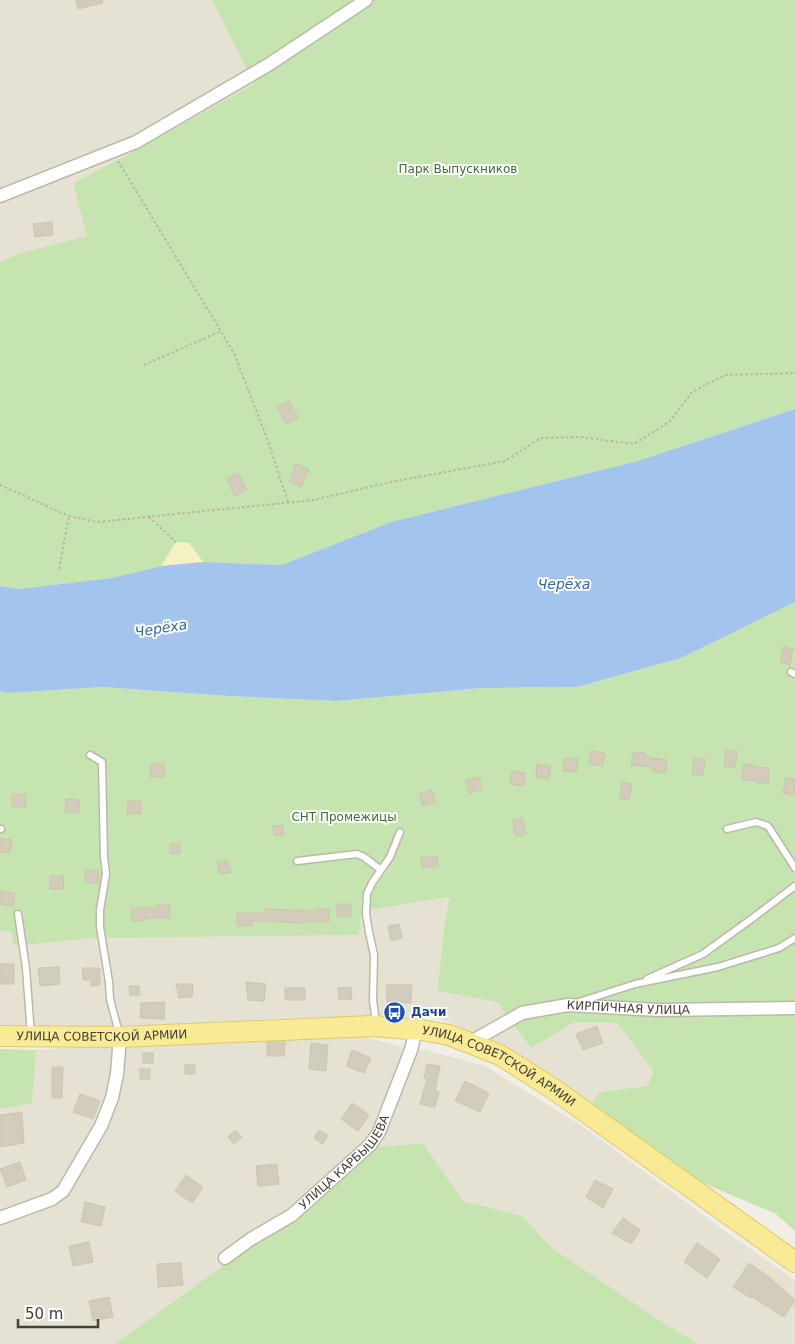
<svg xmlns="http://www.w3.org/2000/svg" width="795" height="1344" font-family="'DejaVu Sans',sans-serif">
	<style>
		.residential { fill: #e5e2d3 }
		.green { fill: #c5e4af }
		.sand { fill: #f5f1c2 }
		.water { fill: #a3c4ec }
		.building { fill: #d2ccbb; stroke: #cdc5ae }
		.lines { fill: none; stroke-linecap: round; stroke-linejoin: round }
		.service-casing { stroke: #bcb8a8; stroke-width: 9 }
		.minor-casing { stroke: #bcb8a8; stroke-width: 15 }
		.primary-casing { stroke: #ddca67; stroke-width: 22 }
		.path { stroke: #bdb69a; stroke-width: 2; stroke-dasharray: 2.5 2.5; stroke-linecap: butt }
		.service { stroke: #fff; stroke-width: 6 }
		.minor { stroke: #fff; stroke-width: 12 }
		.primary { stroke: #f9ea96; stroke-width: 20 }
		.labels { text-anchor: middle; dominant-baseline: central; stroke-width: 4; stroke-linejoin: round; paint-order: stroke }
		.park-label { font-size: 12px; fill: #3c722c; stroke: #fff }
		.street-label { font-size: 12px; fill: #434035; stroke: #fff }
		.transit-label { font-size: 12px; font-weight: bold; fill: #164399; stroke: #fff; text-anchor: start }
		.water-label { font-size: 14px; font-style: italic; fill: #3467a9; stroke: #fff }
	</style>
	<rect width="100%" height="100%" fill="#f1efe5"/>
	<path class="residential" d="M 0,0 L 212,0 L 254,84 L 127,155 L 73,183 L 87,236 L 20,253 L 0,262 Z
		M 449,897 L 443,936 L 439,991 L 497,1002 L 531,1048 L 575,1022 L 617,1023 L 653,1071 L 648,1086 L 599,1092 L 592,1104 L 514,1052 L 455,1025 L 433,1017 L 290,1018 L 181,1024 L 78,1027 L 0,1027 L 0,931 L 11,931 L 14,946 L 94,938 L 359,935 L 362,911 Z
		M 278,1032 L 360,1036 L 411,1049 L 426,1050 L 485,1066 L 582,1126 L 722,1229 L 795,1280 L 795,1344 L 698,1344 L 667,1325 L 552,1248 L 522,1216 L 463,1201 L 423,1143 L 365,1148 L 279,1225 L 115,1344 L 0,1344 L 0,1109 L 32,1103 L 36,1050 Z"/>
	<path class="green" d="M 212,0 L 795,0 L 795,409 L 638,461 L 391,522 L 282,565 L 203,562 L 189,543 L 177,542 L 161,566 L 112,578 L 19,589 L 0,586 L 0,262 L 20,253 L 87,236 L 73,183 L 127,155 L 254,84 Z
		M 795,602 L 795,1231 L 776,1214 L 703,1183 L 592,1104 L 599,1092 L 648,1086 L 653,1071 L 617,1023 L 575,1022 L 531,1048 L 497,1002 L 438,991 L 443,936 L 449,897 L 362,911 L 359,935 L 94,938 L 14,946 L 11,931 L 0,931 L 0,691 L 7,693 L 102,687 L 228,696 L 336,701 L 482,688 L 577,687 L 681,658 Z
		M 0,1049 L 36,1050 L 32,1103 L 0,1109 Z
		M 423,1143 L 463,1201 L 522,1216 L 552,1248 L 667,1325 L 698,1344 L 115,1344 L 279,1225 L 365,1148 Z"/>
	<path class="sand" d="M 176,542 L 189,543 L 203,562 L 161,566 Z"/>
	<path class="water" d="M 795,409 L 795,602 L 681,658 L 577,687 L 482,688 L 336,701 L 228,696 L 102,687 L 7,693 L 0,691 L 0,586 L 19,589 L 112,578 L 161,566 L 203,562 L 282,565 L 391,522 L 638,461 Z"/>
	<path class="building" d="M 76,0 L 102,0 L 103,3 L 78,9 Z
		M 52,222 L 53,235 L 35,237 L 33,224 Z
		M 289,401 L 298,418 L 286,424 L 277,407 Z
		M 296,464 L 309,469 L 301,487 L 289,482 Z
		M 238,473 L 247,490 L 235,496 L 226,479 Z
		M 783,647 L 793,649 L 790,665 L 780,662 Z
		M 726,750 L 737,751 L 735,767 L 724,766 Z
		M 591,751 L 605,753 L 603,766 L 589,764 Z
		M 633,752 L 646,753 L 646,757 L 667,760 L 666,773 L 652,771 L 653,767 L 631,765 Z
		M 564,758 L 578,759 L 576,772 L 563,771 Z
		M 694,758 L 705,759 L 703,775 L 692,774 Z
		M 150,764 L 164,764 L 164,777 L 150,777 Z
		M 537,764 L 551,766 L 549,779 L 536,777 Z
		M 743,764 L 754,765 L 754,767 L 769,768 L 768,784 L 757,783 L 757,781 L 742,780 Z
		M 512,771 L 525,773 L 524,786 L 510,784 Z
		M 479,777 L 482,789 L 469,793 L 466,780 Z
		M 786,778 L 795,779 L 794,795 L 783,793 Z
		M 622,782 L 632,784 L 629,800 L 619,798 Z
		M 432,790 L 436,802 L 423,806 L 419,794 Z
		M 12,794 L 26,794 L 26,807 L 12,806 Z
		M 66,799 L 79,800 L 79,813 L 65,812 Z
		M 128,801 L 141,801 L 141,814 L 127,814 Z
		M 523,818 L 526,834 L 516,836 L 512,821 Z
		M 282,825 L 284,834 L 275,836 L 272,826 Z
		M 0,838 L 12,840 L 10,853 L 0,852 Z
		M 170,844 L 180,844 L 180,854 L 170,853 Z
		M 437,856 L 438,866 L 422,868 L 421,858 Z
		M 227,861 L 231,872 L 220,874 L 217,862 Z
		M 85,870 L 99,870 L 99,883 L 85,883 Z
		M 50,876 L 64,876 L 63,889 L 50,889 Z
		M 0,891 L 15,893 L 13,906 L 0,904 Z
		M 337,904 L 351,904 L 351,917 L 337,917 Z
		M 156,905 L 170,905 L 170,918 L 145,918 L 145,921 L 132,921 L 132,908 L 156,908 Z
		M 265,909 L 315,911 L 315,909 L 329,909 L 329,922 L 303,922 L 303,923 L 252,921 L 252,926 L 238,926 L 238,921 L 236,921 L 237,913 L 265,913 Z
		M 399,924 L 402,938 L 391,941 L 388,926 Z
		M 0,964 L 14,964 L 14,984 L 0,984 Z
		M 59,967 L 60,984 L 40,986 L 38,968 Z
		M 82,968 L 100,968 L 100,985 L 91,986 L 91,980 L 83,980 Z
		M 246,982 L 266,984 L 264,1001 L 248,1000 Z
		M 176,984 L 193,984 L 192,997 L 179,998 Z
		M 386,985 L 412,985 L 411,1003 L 387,1002 Z
		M 129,986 L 139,986 L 140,995 L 130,995 Z
		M 351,987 L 352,999 L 339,1000 L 338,988 Z
		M 285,988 L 305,988 L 305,1000 L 285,1000 Z
		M 165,1002 L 164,1019 L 140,1018 L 141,1003 Z
		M 597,1026 L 603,1043 L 583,1050 L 576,1034 Z
		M 267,1042 L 285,1042 L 284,1056 L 267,1056 Z
		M 311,1043 L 328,1045 L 326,1071 L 309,1069 Z
		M 352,1050 L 371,1058 L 364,1073 L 346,1066 Z
		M 143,1053 L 153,1053 L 153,1063 L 143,1063 Z
		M 427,1064 L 440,1066 L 435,1091 L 439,1092 L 435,1107 L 420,1104 L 427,1079 L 424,1078 Z
		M 185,1065 L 195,1065 L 195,1074 L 185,1074 Z
		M 52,1067 L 63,1067 L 62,1098 L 52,1098 Z
		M 140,1069 L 150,1069 L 150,1079 L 140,1079 Z
		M 465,1081 L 489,1093 L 480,1112 L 455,1101 Z
		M 80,1094 L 100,1101 L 93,1119 L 73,1112 Z
		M 352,1103 L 369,1115 L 358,1131 L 341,1119 Z
		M 22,1112 L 24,1143 L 0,1147 L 0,1115 Z
		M 235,1130 L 242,1137 L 234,1144 L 228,1137 Z
		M 319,1130 L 328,1136 L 322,1144 L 314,1138 Z
		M 20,1162 L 26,1180 L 7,1187 L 0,1169 Z
		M 277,1164 L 279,1184 L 258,1186 L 256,1166 Z
		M 186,1175 L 203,1187 L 192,1203 L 175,1191 Z
		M 595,1180 L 613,1189 L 603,1208 L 586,1197 Z
		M 85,1202 L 105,1207 L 101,1226 L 81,1222 Z
		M 623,1218 L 640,1230 L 631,1244 L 612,1233 Z
		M 89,1242 L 93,1262 L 73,1266 L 69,1246 Z
		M 697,1243 L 720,1259 L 707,1278 L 684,1262 Z
		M 181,1263 L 183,1285 L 158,1287 L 157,1264 Z
		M 749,1263 L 769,1277 L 795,1300 L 784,1317 L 752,1297 L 751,1298 L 733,1287 Z
		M 109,1297 L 113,1317 L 93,1321 L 89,1301 Z"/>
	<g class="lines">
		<defs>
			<path id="service" d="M 791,672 L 795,674
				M 90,755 L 102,762 L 104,857 L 106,874 L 100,910 L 100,927 L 109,982 L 110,999 L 119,1033
				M 0,829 L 1,829
				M 727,829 L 756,822 L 768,826 L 795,868
				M 297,861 L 357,854 L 364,857 L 381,870
				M 18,914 L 26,968 L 31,1035
				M 647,979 L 703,954 L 750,920 L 795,886
				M 579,1002 L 635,984 L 718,967 L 779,948 L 795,938
				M 376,1023 L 373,1000 L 374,955 L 369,932 L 366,914 L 367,894 L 372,883 L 390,857 L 400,832"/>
			<g id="minor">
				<path d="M 0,196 L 136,142 L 268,65 L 366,0"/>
				<path id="s1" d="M 469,1043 L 522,1013 L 568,1005 L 658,1010 L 795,1008"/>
				<path d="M 0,1218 L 52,1199 L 63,1191 L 101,1126 L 112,1098 L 117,1074 L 120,1037"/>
				<path id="s2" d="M 225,1258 L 251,1239 L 292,1215 L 370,1145 L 379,1132 L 411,1050 L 416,1029"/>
			</g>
			<g id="primary">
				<path id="s3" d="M 0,1036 L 120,1037 L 372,1026 L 422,1030 L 449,1035 L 500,1055 L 555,1090 L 795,1262"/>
			</g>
		</defs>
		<use href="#service" class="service-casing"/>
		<use href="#minor" class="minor-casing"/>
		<use href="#primary" class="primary-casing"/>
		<path class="path" d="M 118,161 L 234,353 L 268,441 L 288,502
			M 144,365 L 221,331
			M 0,485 L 69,516 L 97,522 L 313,500 L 391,482 L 505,461 L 541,438 L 579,437 L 634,444 L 669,422 L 692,392 L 725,375 L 795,373
			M 149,517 L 176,542
			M 59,569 L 69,516"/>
		<use href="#service" class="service"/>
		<use href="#minor" class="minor"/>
		<use href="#primary" class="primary"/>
	</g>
	<defs>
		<symbol id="bus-disc" viewBox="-11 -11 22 22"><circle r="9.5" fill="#1a4fb4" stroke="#fff"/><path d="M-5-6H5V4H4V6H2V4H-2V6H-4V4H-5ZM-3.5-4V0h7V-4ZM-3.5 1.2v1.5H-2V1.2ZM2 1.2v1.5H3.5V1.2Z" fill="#fff"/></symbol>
	</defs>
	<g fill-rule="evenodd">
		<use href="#bus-disc" x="382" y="1000" width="25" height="25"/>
	</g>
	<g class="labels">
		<g class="park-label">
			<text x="458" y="169">Парк Выпускников</text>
			<text x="344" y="817">СНТ Промежицы</text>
		</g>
		<g class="street-label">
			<text stroke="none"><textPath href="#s1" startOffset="168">КИРПИЧНАЯ УЛИЦА</textPath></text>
			<text stroke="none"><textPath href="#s3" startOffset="102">УЛИЦА СОВЕТСКОЙ АРМИИ</textPath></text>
			<text stroke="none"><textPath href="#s3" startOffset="508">УЛИЦА СОВЕТСКОЙ АРМИИ</textPath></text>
			<text stroke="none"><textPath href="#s2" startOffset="155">УЛИЦА КАРБЫШЕВА</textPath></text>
		</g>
		<g class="transit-label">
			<text x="411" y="1012">Дачи</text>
		</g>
		<g class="water-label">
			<text x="564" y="584">Черёха</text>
			<text transform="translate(161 628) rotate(-9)">Черёха</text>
		</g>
	</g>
	<path d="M18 1319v8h80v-8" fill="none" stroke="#434035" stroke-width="2.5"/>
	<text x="25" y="1319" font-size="15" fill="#434035" stroke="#ffffff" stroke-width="4" paint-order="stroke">50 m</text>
</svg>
